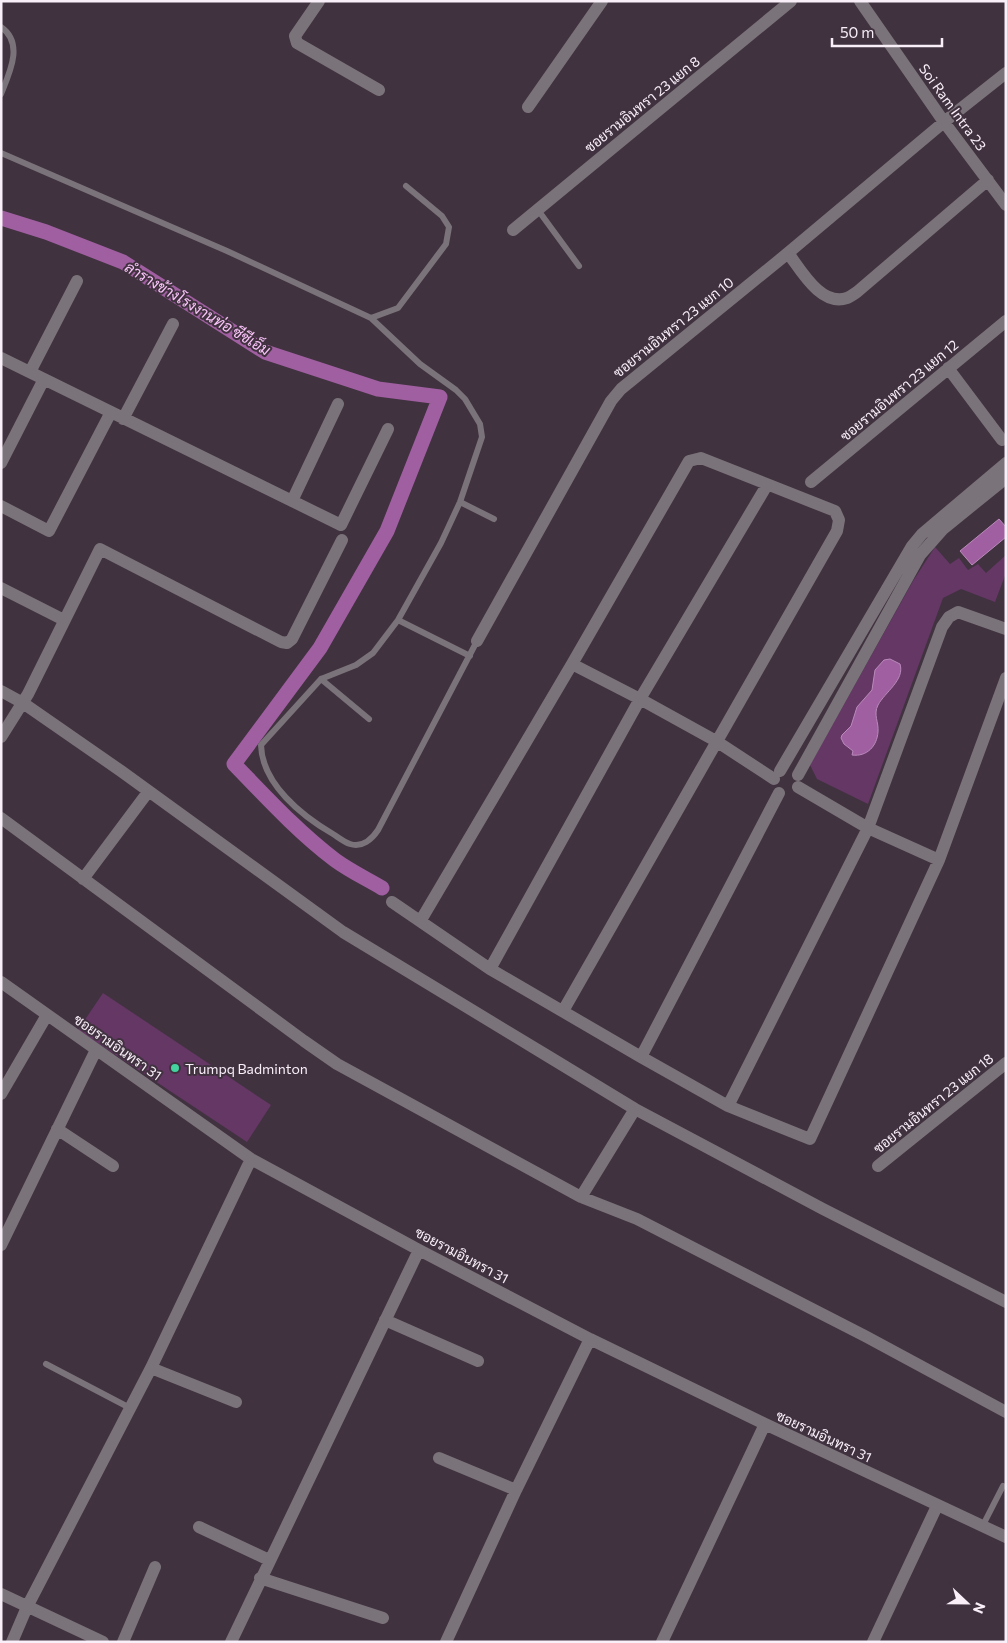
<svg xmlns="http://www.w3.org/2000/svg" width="1007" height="1643" font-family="Commissioner,Sarabun,sans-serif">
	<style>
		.green { fill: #643765 }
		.water { fill: #a05fa1; stroke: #ba8abb }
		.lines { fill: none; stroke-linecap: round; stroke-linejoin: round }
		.canal { stroke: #a05fa1; stroke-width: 15 }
		.lane { stroke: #7a737a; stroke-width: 6 }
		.street { stroke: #7a737a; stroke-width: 12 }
		.poi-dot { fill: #43d4a0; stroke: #413240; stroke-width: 2 }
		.labels { text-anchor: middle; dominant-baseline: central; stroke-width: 4; stroke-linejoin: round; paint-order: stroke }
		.street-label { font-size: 14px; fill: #f8eff8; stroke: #413240 }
		.poi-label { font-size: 14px; fill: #f8eff8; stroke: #413240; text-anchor: start }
		.water-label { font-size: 15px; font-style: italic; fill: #fac5fa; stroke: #413240 }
	</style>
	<rect width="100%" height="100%" fill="#413240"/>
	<path class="green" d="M 935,547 L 950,564 L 959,558 L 968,570 L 978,564 L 986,573 L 1006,555 L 1006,573 L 995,602 L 961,589 L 943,598 L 868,804 L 817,779 L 810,765 L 913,581 Z
		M 103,993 L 271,1105 L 247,1142 L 78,1030 Z"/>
	<path class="water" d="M 999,519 L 1006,527 L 1006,537 L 972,565 L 960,551 Z
		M 890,659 L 900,664 C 905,680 885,692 878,705 C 873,715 879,722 878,732 C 877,746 867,757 852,755 L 853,751 L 844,744 L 841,738 L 842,735 L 851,726 L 857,707 L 872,690 L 875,670 L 884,660 Z"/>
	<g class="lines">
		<path class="canal" d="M 1,218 L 46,232 L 123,262 L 265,352 L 378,389 L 440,397 L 387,531 L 320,648 L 234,764 C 266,797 298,832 335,860 C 350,871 367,879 382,888"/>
		<path class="lane" d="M 1,27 C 24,43 10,72 1,94
			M 1,153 L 227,251 L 371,318 L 398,308 L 446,244 L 449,227 L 442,216 L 406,186
			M 538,210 L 579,266
			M 371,318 L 420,364 L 456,390 L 465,399 L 480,424 L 482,437 L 460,502 L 441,543 L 398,620 L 373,653 L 356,665 L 321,679 L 261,745 C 262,784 302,816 333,834 C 338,837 344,842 350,844 C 362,848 372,839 378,830 L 477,641
			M 460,502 L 494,519
			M 398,620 L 470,656
			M 321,679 L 369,719
			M 46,1364 L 130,1408
			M 982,1527 L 1003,1486"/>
		<path class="street" d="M 319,1 L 295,36 L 297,43 L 379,90
			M 860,1 L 944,122 L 1006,205
			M 528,107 L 602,1
			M 513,230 L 791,1
			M 788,253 C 801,270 821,307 847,298 C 850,297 854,294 857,292 L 988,180
			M 1,358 L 341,525 L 388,429
			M 948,368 L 1002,440
			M 30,372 L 77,281
			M 123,419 L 173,324
			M 1,463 L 44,379
			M 811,482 L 1006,321
			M 292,501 L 338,404
			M 1,506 L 49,531 L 111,412
			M 1,588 L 64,620
			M 477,641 L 611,401 L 621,389 L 788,253 L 944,122 L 1006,73
			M 572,664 L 640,699 L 716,741 L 774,779
			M 1,691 L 23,703 L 121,771 L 343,932 L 546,1055 L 635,1109 L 823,1209 L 1006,1302
			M 1,737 L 28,694 L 100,549 L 281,642 L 287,643 L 292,639 L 342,540
			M 780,771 L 912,546 L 922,534 L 1006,463
			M 798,775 L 920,555 L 943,529 L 1006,478
			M 798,787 L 868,828 L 939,860
			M 1,818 L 304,1041 L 337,1064 L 581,1197 L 637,1219 L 865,1336 L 1006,1412
			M 83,879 L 148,792
			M 392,902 L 490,969 L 641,1057 L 728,1106 L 810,1139 L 939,860 L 1006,678
			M 421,920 L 572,664 L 689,461 L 701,458 L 835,511 L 839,520 L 837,531 L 563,1011
			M 490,969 L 640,699 L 767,485
			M 1,982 L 251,1159 L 419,1250 L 590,1339 L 765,1424 L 1006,1537
			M 641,1057 L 779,793
			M 1,1094 L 47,1015
			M 728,1106 L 868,828 L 942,627 L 949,617 L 958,612 L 1006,629
			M 57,1129 L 113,1166
			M 878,1166 L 1006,1063
			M 581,1197 L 635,1109
			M 1,1245 L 96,1050
			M 385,1320 L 478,1361
			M 151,1368 L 236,1402
			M 439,1458 L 516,1490
			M 199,1527 L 269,1560
			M 260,1578 L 383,1618
			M 1,1594 L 103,1642
			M 12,1642 L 27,1607 L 151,1368 L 251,1159
			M 123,1642 L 155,1567
			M 231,1642 L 419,1250
			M 446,1642 L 516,1490 L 590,1339
			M 662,1642 L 765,1424
			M 873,1642 L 937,1506"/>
	</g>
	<circle class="poi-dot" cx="175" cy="1068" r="5"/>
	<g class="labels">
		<g class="street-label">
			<text transform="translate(642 104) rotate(-39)">ซอยรามอินทรา 23 แยก 8</text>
			<text transform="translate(953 107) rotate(54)">Soi Ram Intra 23</text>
			<text transform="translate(673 327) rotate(-39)">ซอยรามอินทรา 23 แยก 10</text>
			<text transform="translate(899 390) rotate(-40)">ซอยรามอินทรา 23 แยก 12</text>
			<text transform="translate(118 1047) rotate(35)">ซอยรามอินทรา 31</text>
			<text transform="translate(933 1103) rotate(-39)">ซอยรามอินทรา 23 แยก 18</text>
			<text transform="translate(462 1255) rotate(28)">ซอยรามอินทรา 31</text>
			<text transform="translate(824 1436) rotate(25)">ซอยรามอินทรา 31</text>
		</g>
		<g class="poi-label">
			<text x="185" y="1068">Trumpq Badminton</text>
		</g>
		<g class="water-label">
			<text transform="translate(198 308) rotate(31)">ลำรางข้างโรงงานท่อ ซีซีเอ็ม</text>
		</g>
	</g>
	<rect width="1007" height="1643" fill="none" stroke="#f8eff8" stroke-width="5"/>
	<g transform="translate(967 1603) rotate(112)" stroke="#413240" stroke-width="4" paint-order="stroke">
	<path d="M0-4L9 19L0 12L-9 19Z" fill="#f8eff8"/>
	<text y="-8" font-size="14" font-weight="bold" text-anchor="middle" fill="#f8eff8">N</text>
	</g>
	<path d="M832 38v8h110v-8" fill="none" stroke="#f8eff8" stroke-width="2.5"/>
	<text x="840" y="38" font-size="15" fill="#f8eff8" stroke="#413240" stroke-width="4" paint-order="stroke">50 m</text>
</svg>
